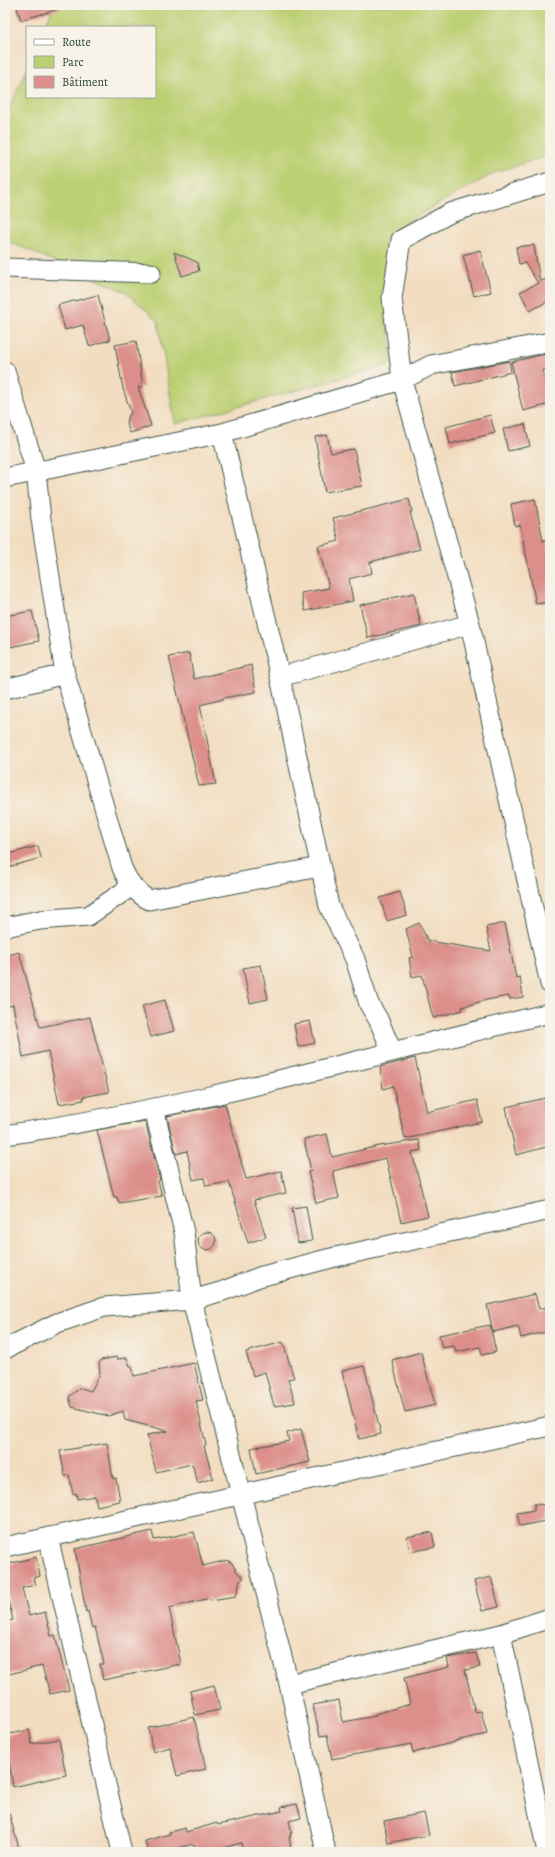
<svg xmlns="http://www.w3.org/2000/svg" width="555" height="1857" font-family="Alegreya,serif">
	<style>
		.green { fill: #bccf72; stroke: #6e8653 }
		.building { fill: #dc8e8a }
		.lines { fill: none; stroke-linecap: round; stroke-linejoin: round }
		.minor-casing { stroke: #3f5549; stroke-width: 21 }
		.minor { stroke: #fff; stroke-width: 19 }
	</style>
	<rect width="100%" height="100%" fill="#f7f3e8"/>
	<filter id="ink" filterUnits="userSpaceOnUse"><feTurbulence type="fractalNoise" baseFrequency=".025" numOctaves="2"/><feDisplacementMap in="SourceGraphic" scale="8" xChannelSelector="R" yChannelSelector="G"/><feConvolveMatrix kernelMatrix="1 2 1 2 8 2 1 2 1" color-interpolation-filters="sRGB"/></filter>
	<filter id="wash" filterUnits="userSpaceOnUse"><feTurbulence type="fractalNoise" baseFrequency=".012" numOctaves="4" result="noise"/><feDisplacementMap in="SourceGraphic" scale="16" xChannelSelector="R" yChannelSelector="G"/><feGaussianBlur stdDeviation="0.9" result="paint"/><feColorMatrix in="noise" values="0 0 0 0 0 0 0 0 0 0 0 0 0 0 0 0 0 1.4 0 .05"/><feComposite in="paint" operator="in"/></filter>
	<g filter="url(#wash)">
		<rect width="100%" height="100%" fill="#f2ddc0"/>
		<path class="green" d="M 51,5 L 550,5 L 550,155 L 496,172 L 397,227 L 387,304 L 392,364 L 175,424 L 158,321 L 126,292 L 5,240 L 5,111 L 13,101 L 27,68 L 27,97 L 155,97 L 155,27 L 45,27 L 52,10 Z"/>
		<g id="blocks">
			<path class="building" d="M 16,5 L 58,5 L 59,9 L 21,20 Z
				M 534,245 L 540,282 L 545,279 L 550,289 L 550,300 L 530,311 L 520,292 L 538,283 L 525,263 L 519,264 L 516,247 Z
				M 480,250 L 491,292 L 474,296 L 463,255 Z
				M 174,252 L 197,262 L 199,271 L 182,276 Z
				M 98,295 L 110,340 L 89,346 L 83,325 L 65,330 L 58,305 Z
				M 136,341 L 143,387 L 138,387 L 151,426 L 130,433 L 126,421 L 131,412 L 123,389 L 115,345 Z
				M 550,353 L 550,369 L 543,370 L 550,404 L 523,411 L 511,362 Z
				M 509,361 L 511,372 L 455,386 L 452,372 Z
				M 490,415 L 495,433 L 450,444 L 446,427 Z
				M 525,424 L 530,446 L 508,451 L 503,429 Z
				M 327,435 L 331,453 L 354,449 L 362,486 L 325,492 L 315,437 Z
				M 409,499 L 412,512 L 410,512 L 420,549 L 370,562 L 372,573 L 349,579 L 353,601 L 305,611 L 301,593 L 329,588 L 318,546 L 339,541 L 333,518 Z
				M 535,499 L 543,541 L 547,540 L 548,547 L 550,547 L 550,602 L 536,604 L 520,525 L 515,526 L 511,504 Z
				M 414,593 L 421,626 L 368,638 L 360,605 Z
				M 32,611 L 39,641 L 5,648 L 5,616 Z
				M 189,653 L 194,679 L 251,665 L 256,692 L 223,698 L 223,699 L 200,705 L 216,784 L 199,786 L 169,657 Z
				M 38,846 L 41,858 L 5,868 L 5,855 Z
				M 400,892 L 407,915 L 387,921 L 380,898 Z
				M 419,923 L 428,941 L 491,951 L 486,927 L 505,923 L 516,978 L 520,977 L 523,997 L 510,999 L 509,996 L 486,1000 L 462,1007 L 463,1010 L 433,1018 L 422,975 L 412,977 L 409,958 L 413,957 L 406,929 Z
				M 19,952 L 40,1027 L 90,1017 L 109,1092 L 83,1097 L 84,1100 L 59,1104 L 48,1051 L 23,1057 L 13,1005 L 5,1007 L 5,956 Z
				M 261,965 L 268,999 L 250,1003 L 243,968 Z
				M 165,1000 L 174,1031 L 151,1037 L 142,1006 Z
				M 310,1021 L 315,1043 L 298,1047 L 294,1024 Z
				M 415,1058 L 427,1112 L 477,1100 L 482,1122 L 405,1139 L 393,1086 L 383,1089 L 380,1067 Z
				M 550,1097 L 550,1146 L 516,1155 L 506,1107 Z
				M 225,1104 L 246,1179 L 281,1171 L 286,1193 L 254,1200 L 266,1237 L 248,1243 L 229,1182 L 206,1186 L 204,1178 L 193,1180 L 187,1151 L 176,1154 L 167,1116 Z
				M 145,1121 L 160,1180 L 158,1181 L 162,1196 L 119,1203 L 117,1197 L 114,1197 L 97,1130 Z
				M 327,1134 L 332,1157 L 379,1146 L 419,1140 L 421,1150 L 412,1152 L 428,1216 L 401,1222 L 386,1158 L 333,1171 L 339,1198 L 316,1203 L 308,1172 L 311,1171 L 304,1139 Z
				M 306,1206 L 312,1241 L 298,1243 L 292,1208 Z
				M198 1241a9 9 0 1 1 18 0a9 9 0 1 1-18 0Z
				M 535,1294 L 539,1309 L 550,1306 L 550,1331 L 521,1338 L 518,1326 L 493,1332 L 487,1305 Z
				M 490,1325 L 496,1352 L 482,1355 L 480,1347 L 456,1352 L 454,1346 L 442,1348 L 439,1335 Z
				M 283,1342 L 294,1378 L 288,1379 L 295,1403 L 274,1406 L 265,1372 L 253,1376 L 246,1352 Z
				M 421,1352 L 435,1405 L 405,1412 L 392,1360 Z
				M 117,1357 L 117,1359 L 127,1358 L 130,1366 L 132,1366 L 134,1376 L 194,1363 L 203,1400 L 196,1401 L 206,1445 L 204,1446 L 213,1478 L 198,1483 L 192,1464 L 156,1472 L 147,1435 L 168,1431 L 125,1420 L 123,1411 L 108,1416 L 72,1407 L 69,1397 L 76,1391 L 81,1388 L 91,1391 L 100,1374 L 99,1364 L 101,1360 Z
				M 364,1366 L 381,1434 L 359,1439 L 342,1371 Z
				M 301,1429 L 310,1462 L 256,1474 L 251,1448 L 289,1441 L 287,1433 Z
				M 107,1443 L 113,1479 L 116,1478 L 120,1501 L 97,1506 L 95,1496 L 77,1499 L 76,1493 L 73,1494 L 69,1475 L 65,1476 L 60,1451 Z
				M 534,1504 L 550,1505 L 550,1520 L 520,1526 L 517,1513 L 534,1510 Z
				M 152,1531 L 154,1540 L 194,1532 L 203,1566 L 227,1560 L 232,1563 L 237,1572 L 244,1578 L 239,1582 L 239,1587 L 236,1596 L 211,1600 L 210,1598 L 169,1608 L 181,1664 L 103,1680 L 100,1664 L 104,1664 L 95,1627 L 92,1628 L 88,1611 L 86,1612 L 75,1549 Z
				M 432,1532 L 435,1547 L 410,1552 L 407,1537 Z
				M 36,1557 L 40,1576 L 33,1578 L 35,1585 L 22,1588 L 29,1616 L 45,1612 L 51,1636 L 55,1635 L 69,1690 L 50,1694 L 42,1666 L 5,1675 L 5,1622 L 13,1620 L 5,1588 L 5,1565 Z
				M 491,1577 L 499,1607 L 482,1611 L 474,1581 Z
				M 476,1653 L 480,1667 L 465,1670 L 475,1712 L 481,1711 L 487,1734 L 455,1741 L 455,1742 L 413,1753 L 411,1744 L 332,1759 L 327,1735 L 320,1736 L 313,1705 L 339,1700 L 343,1722 L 376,1716 L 375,1714 L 410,1704 L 404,1678 L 449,1667 L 447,1658 Z
				M 214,1685 L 220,1710 L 195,1715 L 190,1691 Z
				M 194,1717 L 206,1769 L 177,1776 L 170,1747 L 153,1752 L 148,1728 Z
				M 29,1730 L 32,1744 L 59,1739 L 66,1775 L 13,1787 L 5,1735 Z
				M 297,1804 L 301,1818 L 289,1821 L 292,1833 L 290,1833 L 291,1837 L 289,1837 L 291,1848 L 288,1848 L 289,1852 L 243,1852 L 241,1843 L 209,1852 L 196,1852 L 194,1844 L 162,1852 L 148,1852 L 145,1841 L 170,1834 L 169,1832 L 185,1828 L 186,1832 L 217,1823 L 218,1825 L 282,1811 L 281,1807 Z
				M 5,1813 L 9,1813 L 20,1852 L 5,1852 Z
				M 424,1813 L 429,1835 L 388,1843 L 384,1821 Z"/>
		</g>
	</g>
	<g filter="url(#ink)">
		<use href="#blocks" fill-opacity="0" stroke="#3f5549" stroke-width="1"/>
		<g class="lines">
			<defs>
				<path id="minor" d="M 550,182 L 450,213 L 401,240 L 392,298 L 402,380 L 470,624 L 550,984
					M 5,268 L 151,273
					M 5,371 L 36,471 L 41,519 L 65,674 L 122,868 C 128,882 136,893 149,900 L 319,867
					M 222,433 L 280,677 L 329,906 L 355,959 L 369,1004 L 378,1019 L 392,1051
					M 5,478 L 222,433 L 402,380 L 431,365 L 550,342
					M 280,677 L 470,624
					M 5,689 L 65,674
					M 5,927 L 40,920 L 88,916 L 132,886
					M 154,1109 L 184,1232 L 192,1300 L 289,1684 L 326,1852
					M 5,1135 C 189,1108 369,1056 550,1013
					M 5,1349 L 57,1323 L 104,1307 L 192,1300 L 223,1291 L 259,1277 L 331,1258 L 550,1210
					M 48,1537 L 122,1852
					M 5,1547 L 550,1426
					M 501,1634 L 547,1852
					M 289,1684 L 501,1634 L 550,1618"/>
			</defs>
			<use href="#minor" class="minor-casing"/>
			<use href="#minor" class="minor"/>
		</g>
	</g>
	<rect width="555" height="1857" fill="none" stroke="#f7f3e8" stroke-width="20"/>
	<rect x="26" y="26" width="130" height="72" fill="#f7f3e8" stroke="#a1aaa0"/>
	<rect x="34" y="39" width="20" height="6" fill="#ffffff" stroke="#a1aaa0"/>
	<text x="62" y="46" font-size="12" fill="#1f3d34">Route</text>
	<rect x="34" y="56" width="20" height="12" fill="#bccf72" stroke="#a1aaa0"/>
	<text x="62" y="66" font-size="12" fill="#1f3d34">Parc</text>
	<rect x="34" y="76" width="20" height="12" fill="#dc8e8a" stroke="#a1aaa0"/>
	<text x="62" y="86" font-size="12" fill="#1f3d34">Bâtiment</text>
</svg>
